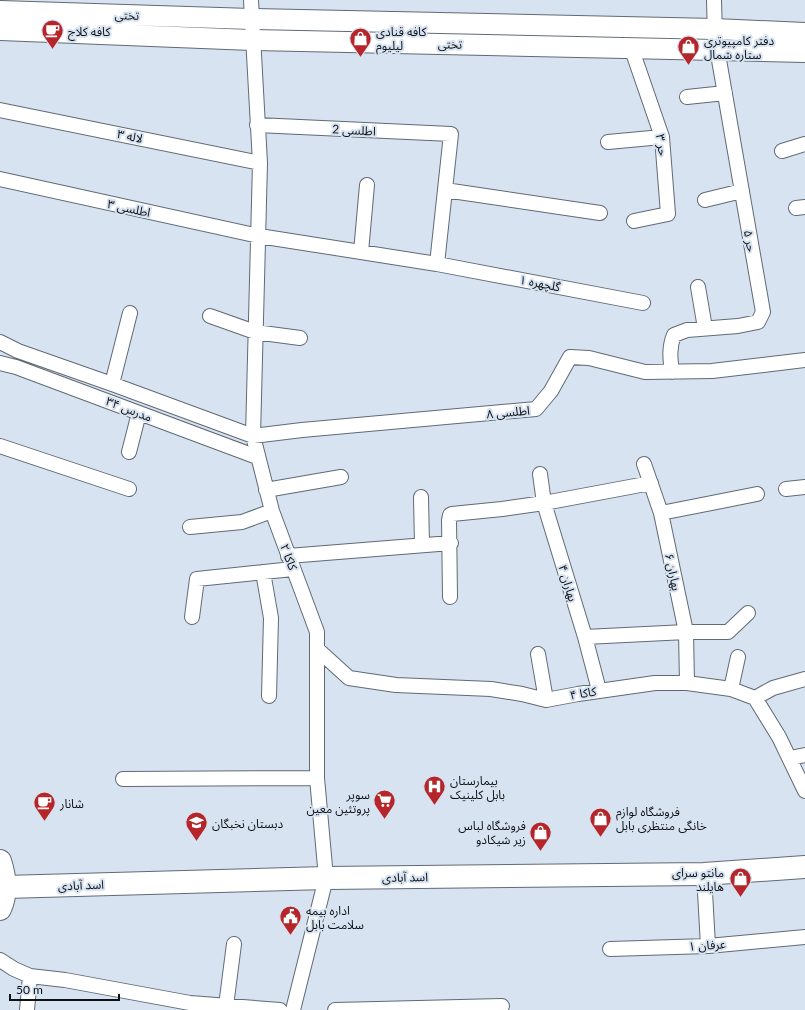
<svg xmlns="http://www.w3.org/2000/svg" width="805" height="1010" font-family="Lato,'Noto Sans Arabic',sans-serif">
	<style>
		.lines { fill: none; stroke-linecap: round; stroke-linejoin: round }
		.street-casing { stroke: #606a75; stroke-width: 16 }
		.secondary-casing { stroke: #606a75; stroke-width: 22 }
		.primary-casing { stroke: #606a75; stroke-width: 24 }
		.street { stroke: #fff; stroke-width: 14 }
		.secondary { stroke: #fff; stroke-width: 20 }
		.primary { stroke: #fff; stroke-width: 22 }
		.labels { text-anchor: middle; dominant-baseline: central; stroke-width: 4; stroke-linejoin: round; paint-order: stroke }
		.street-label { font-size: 12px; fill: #0d1115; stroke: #d8e3f1 }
		.poi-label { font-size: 12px; fill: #0d1115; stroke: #d8e3f1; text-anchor: start }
	</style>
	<rect width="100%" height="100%" fill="#d8e3f1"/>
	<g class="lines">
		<defs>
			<path id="street" d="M 251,0 L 260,163 L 253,436 L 272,511 L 317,632 L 317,778 L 326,878 L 293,1010
				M 631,47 L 662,137 L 668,214 L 634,221
				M 687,97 L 725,93
				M 0,110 L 260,163
				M 257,125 L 451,134 L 437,264
				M 608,142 L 662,137
				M 782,151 L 805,144
				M 0,179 L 259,236 L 437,264 L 643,303
				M 445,190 L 600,213
				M 705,200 L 742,191
				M 796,208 L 805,207
				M 361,252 L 367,185
				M 698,287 L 705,328
				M 210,316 L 255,332 L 300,338
				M 0,342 L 18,351 L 112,384 L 253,436 L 302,430 L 536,409 L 551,391 L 570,357 L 589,358 L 645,372 L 712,371 L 805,360
				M 0,363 L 16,367 L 257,457
				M 672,372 C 670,358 669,347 674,335 L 687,330 L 738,326 L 758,322 L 763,312 L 715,37 L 714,0
				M 112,384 L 130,313
				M 0,446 L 129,489
				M 129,452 L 139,413
				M 644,464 L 661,513 L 686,632 L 687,683
				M 540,474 L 544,503 L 585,637 L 599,690
				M 786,489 L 805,487
				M 266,490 L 341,477
				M 421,497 L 422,545
				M 661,513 L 757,494
				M 190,527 L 242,522 L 272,511
				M 288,556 L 451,543
				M 263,572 L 271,618 L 269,696
				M 450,597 L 449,520 L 450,515 L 452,514 L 502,509 L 544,503 L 651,483
				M 192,617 L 197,579 L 293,569
				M 585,637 L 686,632 L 728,632 L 748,613
				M 317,649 L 349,678 L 396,685 L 491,689 L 522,694 L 546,700 L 578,694 L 655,683 L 687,683 L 731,689 L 755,698 L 779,737 L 805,791
				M 538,654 L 546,700
				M 731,689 L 738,657
				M 755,698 L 773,688 L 805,679
				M 790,758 L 805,755
				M 123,779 L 317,778
				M 704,874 L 708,946
				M 610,949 L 708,946 L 805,937
				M 0,960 L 14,969 L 30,976 L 65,980 L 190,1003 L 280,1010
				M 226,1006 L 234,944
				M 27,1010 L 30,976
				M 335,1010 L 502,1006"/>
			<path id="secondary" d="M 0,11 L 251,19 L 715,29 L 805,33
				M 0,30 L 252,40 L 805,52"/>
			<path id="primary" d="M 0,861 C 5,876 7,894 0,909
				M 5,887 L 326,878 L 704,874 L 805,867"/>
		</defs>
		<use href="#street" class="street-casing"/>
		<use href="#secondary" class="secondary-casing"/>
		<use href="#primary" class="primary-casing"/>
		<use href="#street" class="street"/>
		<use href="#secondary" class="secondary"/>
		<use href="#primary" class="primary"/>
	</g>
	<defs>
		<symbol id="cafe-pin" viewBox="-11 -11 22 30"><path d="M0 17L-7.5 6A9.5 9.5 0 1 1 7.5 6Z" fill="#b52529" stroke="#d8e3f1"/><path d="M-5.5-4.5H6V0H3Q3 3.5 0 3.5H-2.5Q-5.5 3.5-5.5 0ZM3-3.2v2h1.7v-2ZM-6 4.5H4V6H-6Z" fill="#fff"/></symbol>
		<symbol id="shop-pin" viewBox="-11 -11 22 30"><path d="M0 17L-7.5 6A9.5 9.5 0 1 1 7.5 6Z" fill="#b52529" stroke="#d8e3f1"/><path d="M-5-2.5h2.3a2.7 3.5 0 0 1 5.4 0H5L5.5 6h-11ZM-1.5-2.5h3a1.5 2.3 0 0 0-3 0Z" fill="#fff"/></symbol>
		<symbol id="hospital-pin" viewBox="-11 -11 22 30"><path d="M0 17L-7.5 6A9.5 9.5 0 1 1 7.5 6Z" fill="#b52529" stroke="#d8e3f1"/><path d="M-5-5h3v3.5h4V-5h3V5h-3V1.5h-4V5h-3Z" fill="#fff"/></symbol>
		<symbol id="supermarket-pin" viewBox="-11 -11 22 30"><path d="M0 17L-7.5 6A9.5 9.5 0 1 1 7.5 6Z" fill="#b52529" stroke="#d8e3f1"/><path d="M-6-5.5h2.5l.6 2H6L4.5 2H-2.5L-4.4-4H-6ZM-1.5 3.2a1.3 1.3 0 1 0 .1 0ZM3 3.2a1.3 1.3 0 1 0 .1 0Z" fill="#fff"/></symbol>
		<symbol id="school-pin" viewBox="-11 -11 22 30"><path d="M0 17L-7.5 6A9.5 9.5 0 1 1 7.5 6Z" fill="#b52529" stroke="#d8e3f1"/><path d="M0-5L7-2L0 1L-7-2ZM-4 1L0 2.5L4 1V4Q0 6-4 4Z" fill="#fff"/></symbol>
		<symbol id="civic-pin" viewBox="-11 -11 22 30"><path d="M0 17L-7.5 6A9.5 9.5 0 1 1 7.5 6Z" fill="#b52529" stroke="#d8e3f1"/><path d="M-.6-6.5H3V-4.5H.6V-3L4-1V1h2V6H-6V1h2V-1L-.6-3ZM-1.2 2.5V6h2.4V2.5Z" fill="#fff"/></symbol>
	</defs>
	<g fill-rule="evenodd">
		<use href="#cafe-pin" x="40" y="18" width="25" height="34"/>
		<use href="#shop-pin" x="348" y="26" width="25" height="34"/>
		<use href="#shop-pin" x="676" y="34" width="25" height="34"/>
		<use href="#hospital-pin" x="422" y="774" width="25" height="34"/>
		<use href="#supermarket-pin" x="372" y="788" width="25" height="34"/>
		<use href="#cafe-pin" x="32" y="790" width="25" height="34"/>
		<use href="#shop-pin" x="588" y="806" width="25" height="34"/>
		<use href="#school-pin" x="184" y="810" width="25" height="34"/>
		<use href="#shop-pin" x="528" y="820" width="25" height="34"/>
		<use href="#shop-pin" x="728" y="866" width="25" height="34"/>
		<use href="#civic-pin" x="278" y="904" width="25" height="34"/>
	</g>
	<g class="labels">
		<g class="street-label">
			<text transform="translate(127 15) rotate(2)">تختی</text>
			<text transform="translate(450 44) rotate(1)">تختی</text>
			<text transform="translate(354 130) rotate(3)">اطلسی 2</text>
			<text transform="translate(130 136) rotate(12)">لاله ۳</text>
			<text transform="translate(662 145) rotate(82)">حر ۳</text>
			<text transform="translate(129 208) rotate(12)">اطلسی ۳</text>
			<text transform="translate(750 241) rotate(80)">حر ۵</text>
			<text transform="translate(540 283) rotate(11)">گلچهره ۱</text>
			<text transform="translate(129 409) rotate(21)">مدرس ۳۴</text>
			<text transform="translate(508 412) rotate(-5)">اطلسی ۸</text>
			<text transform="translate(289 557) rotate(69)">کاکا ۲</text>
			<text transform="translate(673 572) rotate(78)">بهاران ۶</text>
			<text transform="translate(568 583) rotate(73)">بهاران ۴</text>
			<text transform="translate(583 693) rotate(-9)">کاکا ۴</text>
			<text transform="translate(405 877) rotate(-1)">اسد آبادی</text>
			<text transform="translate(81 885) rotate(-2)">اسد آبادی</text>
			<text transform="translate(707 945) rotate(-4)">عرفان ۱</text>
		</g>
		<g class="poi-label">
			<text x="68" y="31">کافه کلاج</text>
			<text x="376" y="31">کافه قنادی<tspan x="376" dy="14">لیلیوم</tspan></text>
			<text x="704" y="40">دفتر کامپیوتری<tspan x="704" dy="14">ستاره شمال</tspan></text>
			<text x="450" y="780">بیمارستان<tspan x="450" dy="14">بابل کلینیک</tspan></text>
			<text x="370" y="794" text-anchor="end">سوپر<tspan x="370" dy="14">پروتئین معین</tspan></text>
			<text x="60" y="803">شانار</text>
			<text x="616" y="811">فروشگاه لوازم<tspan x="616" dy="14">خانگی منتظری بابل</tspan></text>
			<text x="212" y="823">دبستان نخبگان</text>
			<text x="526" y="825" text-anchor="end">فروشگاه لباس<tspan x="526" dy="14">زیر شیکادو</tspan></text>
			<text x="724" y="872" text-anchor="end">مانتو سرای<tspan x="724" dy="14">هایلند</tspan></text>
			<text x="306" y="910">اداره بیمه<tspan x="306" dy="14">سلامت بابل</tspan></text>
		</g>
	</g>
	<path d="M10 994v6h109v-6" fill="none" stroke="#0d1115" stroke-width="2"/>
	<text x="16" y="994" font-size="12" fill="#0d1115" stroke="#d8e3f1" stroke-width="3" paint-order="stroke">50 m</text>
</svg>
